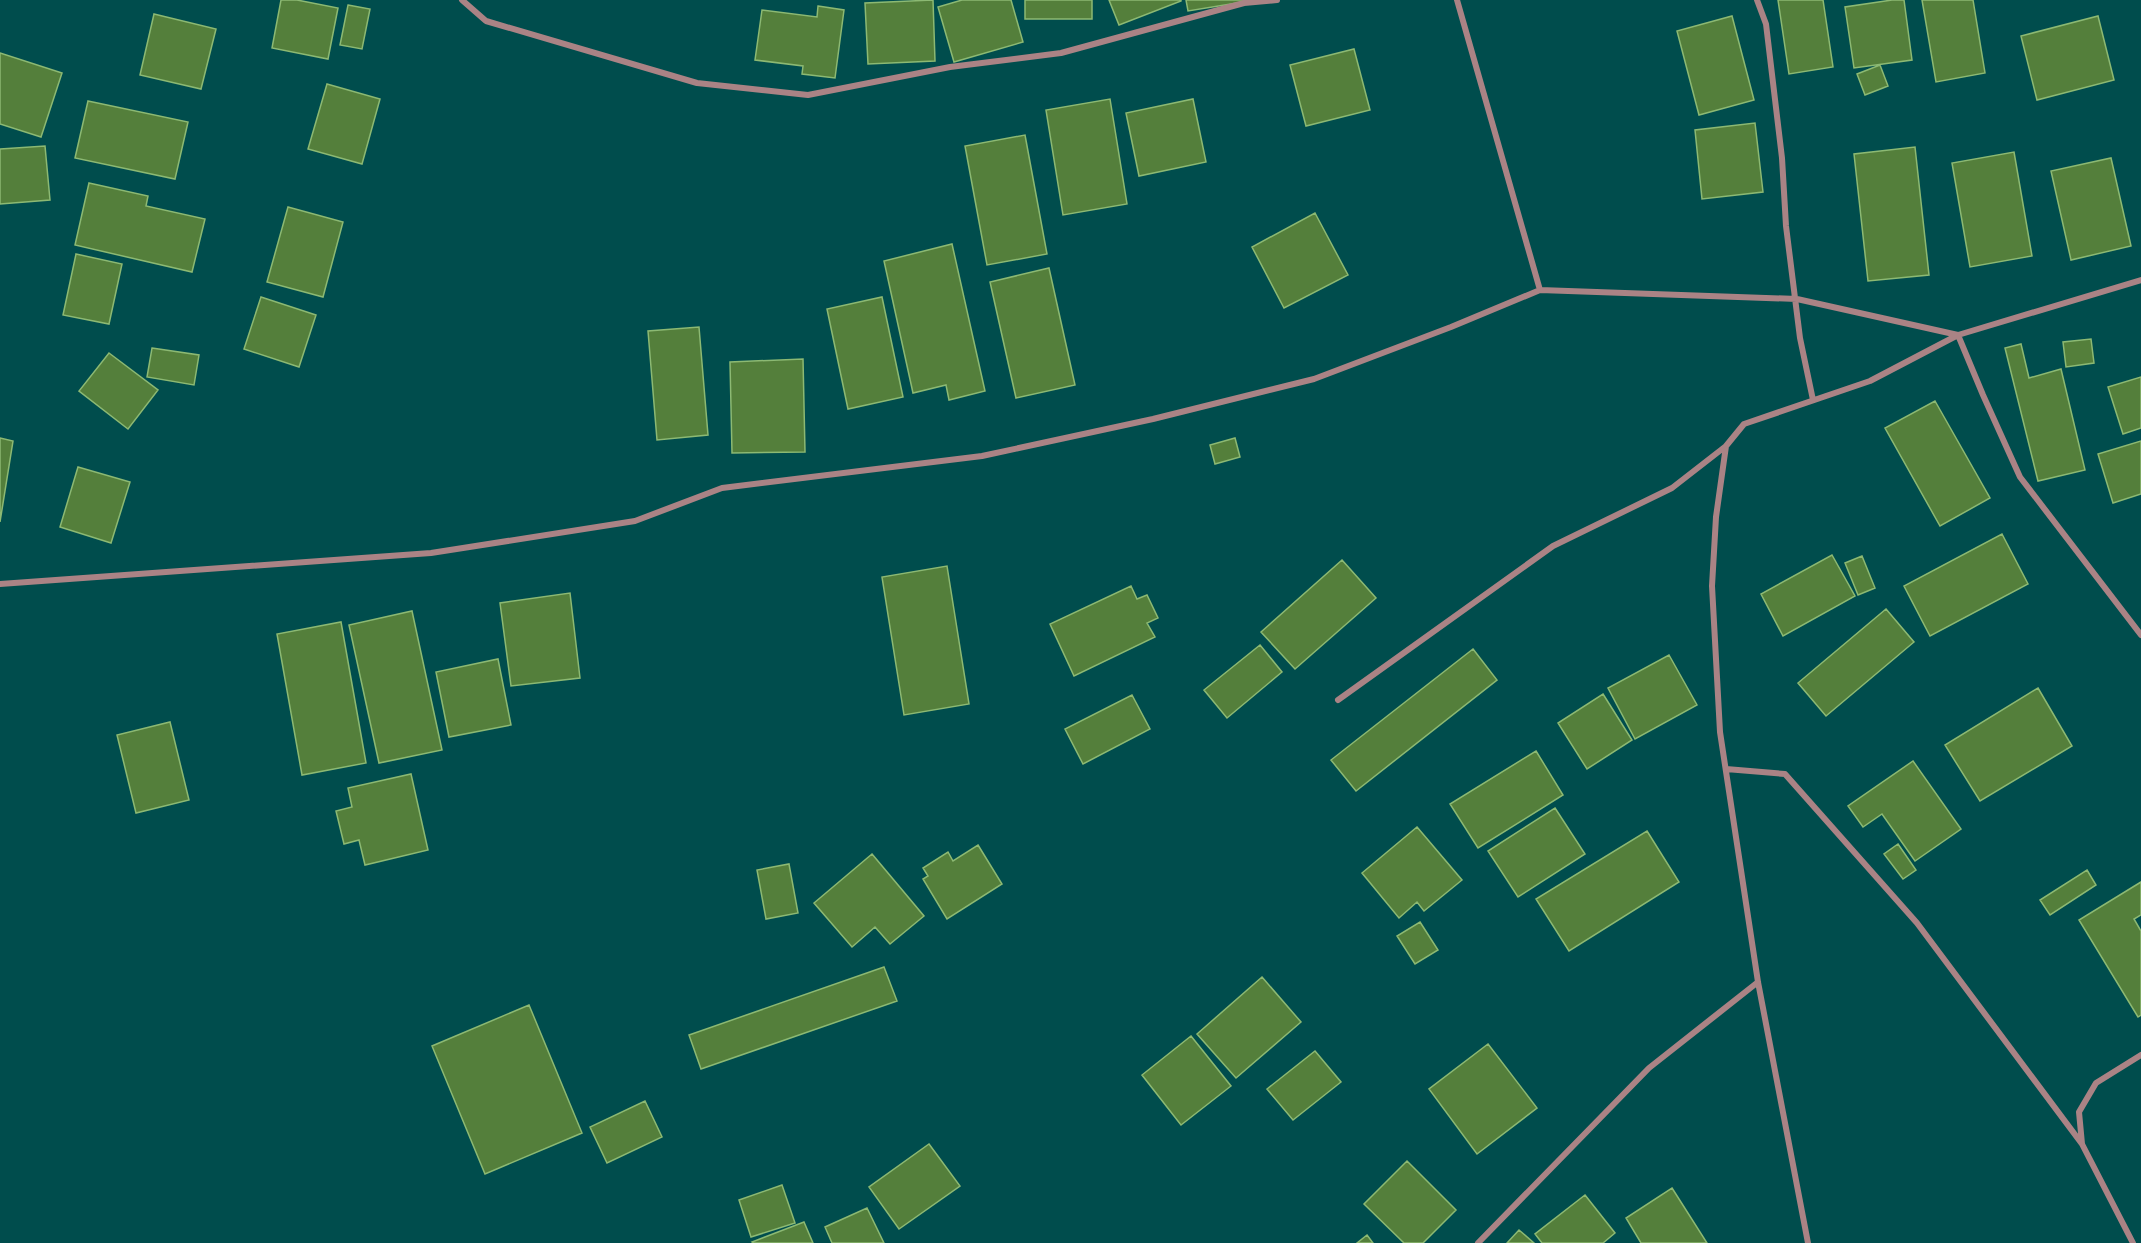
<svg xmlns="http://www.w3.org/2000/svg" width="2141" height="1243" font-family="'Roboto Serif',serif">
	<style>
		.building { fill: #547f3b; stroke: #8cb973; stroke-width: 1.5 }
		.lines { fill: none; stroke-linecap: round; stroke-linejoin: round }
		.street { stroke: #aa8385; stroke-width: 6 }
	</style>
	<rect width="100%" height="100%" fill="#004d4d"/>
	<path class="building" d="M 281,0 L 297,0 L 338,8 L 328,59 L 272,48 Z
		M 933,0 L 935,61 L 868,64 L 865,3 Z
		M 962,0 L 1011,0 L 1023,42 L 954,62 L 938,7 Z
		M 1025,0 L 1092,0 L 1092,19 L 1025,19 Z
		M 1109,0 L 1181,0 L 1181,1 L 1119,25 Z
		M 1186,0 L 1249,0 L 1249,1 L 1188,11 Z
		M 1778,0 L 1823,0 L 1833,67 L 1789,74 Z
		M 1892,0 L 1904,0 L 1912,60 L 1854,68 L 1845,7 Z
		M 1922,0 L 1973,0 L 1985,73 L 1936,82 Z
		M 348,5 L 370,9 L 362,49 L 340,45 Z
		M 818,6 L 844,10 L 835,78 L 802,74 L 803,66 L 755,60 L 762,10 L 817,17 Z
		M 154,14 L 216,29 L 201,89 L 140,75 Z
		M 1732,16 L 1754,100 L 1699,115 L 1677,31 Z
		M 2098,16 L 2114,80 L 2037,100 L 2021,36 Z
		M 1354,49 L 1370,110 L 1306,126 L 1290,65 Z
		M 0,53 L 62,73 L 41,137 L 0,124 Z
		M 1880,65 L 1888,86 L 1865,95 L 1857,74 Z
		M 327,84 L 380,99 L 362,164 L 308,149 Z
		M 1110,99 L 1127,204 L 1063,215 L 1046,110 Z
		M 1193,99 L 1206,162 L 1139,176 L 1126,113 Z
		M 88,101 L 188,122 L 175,179 L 75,158 Z
		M 1755,123 L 1763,192 L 1702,199 L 1695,130 Z
		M 1025,135 L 1047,254 L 987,265 L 965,146 Z
		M 45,146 L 50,200 L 0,204 L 0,149 Z
		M 1915,147 L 1929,275 L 1868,281 L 1854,154 Z
		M 2014,152 L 2032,256 L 1970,267 L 1952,163 Z
		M 2111,158 L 2131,246 L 2071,260 L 2051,171 Z
		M 89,183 L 148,196 L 146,206 L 205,219 L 192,272 L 75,245 Z
		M 288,207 L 343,222 L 323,297 L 267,282 Z
		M 1315,213 L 1348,275 L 1284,308 L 1252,247 Z
		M 952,244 L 985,391 L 949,400 L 946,385 L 913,393 L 884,261 Z
		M 76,254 L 122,264 L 109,324 L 63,315 Z
		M 1049,268 L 1075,385 L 1016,398 L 990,282 Z
		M 261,297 L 316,315 L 299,367 L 244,349 Z
		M 882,297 L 903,397 L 848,409 L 827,309 Z
		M 699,327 L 708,435 L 657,440 L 648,331 Z
		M 2091,339 L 2094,363 L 2066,367 L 2063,342 Z
		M 2021,344 L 2029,378 L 2061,369 L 2085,470 L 2038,481 L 2005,348 Z
		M 152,348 L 199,355 L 194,385 L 147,377 Z
		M 109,353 L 158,390 L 128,429 L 79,391 Z
		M 803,359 L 805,452 L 732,453 L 730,362 Z
		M 2141,377 L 2141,428 L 2123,434 L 2108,387 Z
		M 1935,401 L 1990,498 L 1940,526 L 1885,428 Z
		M 0,438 L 13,441 L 0,522 Z
		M 1235,438 L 1240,457 L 1215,464 L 1210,445 Z
		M 2141,441 L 2141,494 L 2113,503 L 2098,454 Z
		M 78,467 L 130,482 L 111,543 L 60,527 Z
		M 2002,534 L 2028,584 L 1930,636 L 1904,586 Z
		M 1832,555 L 1855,596 L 1783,636 L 1761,594 Z
		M 1862,556 L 1875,588 L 1858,595 L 1845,563 Z
		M 1342,560 L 1376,598 L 1295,669 L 1261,632 Z
		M 947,566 L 969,704 L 904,715 L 882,577 Z
		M 1131,586 L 1137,599 L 1147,595 L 1158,618 L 1147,623 L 1155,637 L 1074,676 L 1050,624 Z
		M 570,593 L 580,678 L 511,686 L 500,603 Z
		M 1886,609 L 1914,642 L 1826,716 L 1798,683 Z
		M 412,611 L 442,750 L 379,763 L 349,625 Z
		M 341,622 L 366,763 L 302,775 L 277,634 Z
		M 1260,645 L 1282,672 L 1227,718 L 1204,690 Z
		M 1473,649 L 1497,680 L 1356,791 L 1331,760 Z
		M 1669,655 L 1697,705 L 1635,739 L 1608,688 Z
		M 498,659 L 511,725 L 449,737 L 436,672 Z
		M 2038,688 L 2072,746 L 1980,801 L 1945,745 Z
		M 1603,694 L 1632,740 L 1587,769 L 1558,723 Z
		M 1132,695 L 1150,729 L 1083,764 L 1065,729 Z
		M 170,722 L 189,800 L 136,813 L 117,735 Z
		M 1536,751 L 1563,795 L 1478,848 L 1450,804 Z
		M 1913,761 L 1961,829 L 1915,861 L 1882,814 L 1863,827 L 1848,806 Z
		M 411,774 L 428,850 L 365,865 L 359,840 L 344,844 L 336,811 L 352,807 L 348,788 Z
		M 1555,808 L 1585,854 L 1518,897 L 1488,851 Z
		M 1417,827 L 1462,880 L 1424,911 L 1417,902 L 1399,918 L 1362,873 Z
		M 1647,831 L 1679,882 L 1569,951 L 1536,899 Z
		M 1898,844 L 1916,870 L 1903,879 L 1884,854 Z
		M 978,845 L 1002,884 L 947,919 L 923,879 L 928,876 L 923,868 L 948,852 L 953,861 Z
		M 872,854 L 924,916 L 890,944 L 875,927 L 852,947 L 814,903 Z
		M 789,864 L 798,913 L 766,919 L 757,870 Z
		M 2087,870 L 2096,885 L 2050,915 L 2040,900 Z
		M 2141,882 L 2141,915 L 2134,919 L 2141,931 L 2141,1015 L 2138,1017 L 2079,920 Z
		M 1420,922 L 1438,950 L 1415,964 L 1397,936 Z
		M 884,967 L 897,1001 L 701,1069 L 689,1035 Z
		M 1262,977 L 1301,1022 L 1236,1078 L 1197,1034 Z
		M 529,1005 L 582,1133 L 485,1174 L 432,1046 Z
		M 1191,1036 L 1231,1086 L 1181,1125 L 1142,1075 Z
		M 1488,1044 L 1537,1108 L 1477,1154 L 1429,1089 Z
		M 1315,1051 L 1341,1082 L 1293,1120 L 1267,1089 Z
		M 645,1101 L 662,1137 L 607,1163 L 590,1127 Z
		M 929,1144 L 960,1186 L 899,1229 L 869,1187 Z
		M 1407,1161 L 1456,1210 L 1423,1243 L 1404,1243 L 1364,1204 Z
		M 782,1185 L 795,1223 L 751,1237 L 739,1200 Z
		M 1672,1188 L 1707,1243 L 1641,1243 L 1626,1218 Z
		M 1585,1195 L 1615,1233 L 1603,1243 L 1542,1243 L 1535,1234 Z
		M 867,1208 L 884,1243 L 832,1243 L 825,1227 Z
		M 804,1222 L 813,1243 L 753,1243 L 752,1242 Z
		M 1519,1230 L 1534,1243 L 1507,1243 Z
		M 1367,1235 L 1373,1243 L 1357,1243 Z"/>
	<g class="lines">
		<path class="street" d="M 462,0 L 486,21 L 697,83 L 808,95 L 950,67 L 1061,53 L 1244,3 L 1277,0
			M 1457,0 L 1540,290
			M 1757,0 L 1766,24 L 1782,158 L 1786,226 L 1800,338 L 1813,400
			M 0,584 L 431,553 L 635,521 L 722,488 L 982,456 L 1153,419 L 1314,379 L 1451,327 L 1540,290 L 1797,299 L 1958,335 L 1983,395 L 2020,477 L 2141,635
			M 1338,700 L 1553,546 L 1672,488 L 1726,446
			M 1726,769 L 1785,774 L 1917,923 L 2082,1144
			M 1478,1243 L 1649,1068 L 1758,982
			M 1808,1243 L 1758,982 L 1720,732 L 1712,586 L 1716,517 L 1726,446 L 1744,424 L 1870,381 L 1958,335 L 2141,280
			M 2133,1243 L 2082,1144 L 2079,1112 L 2096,1083 L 2141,1055"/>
	</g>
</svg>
